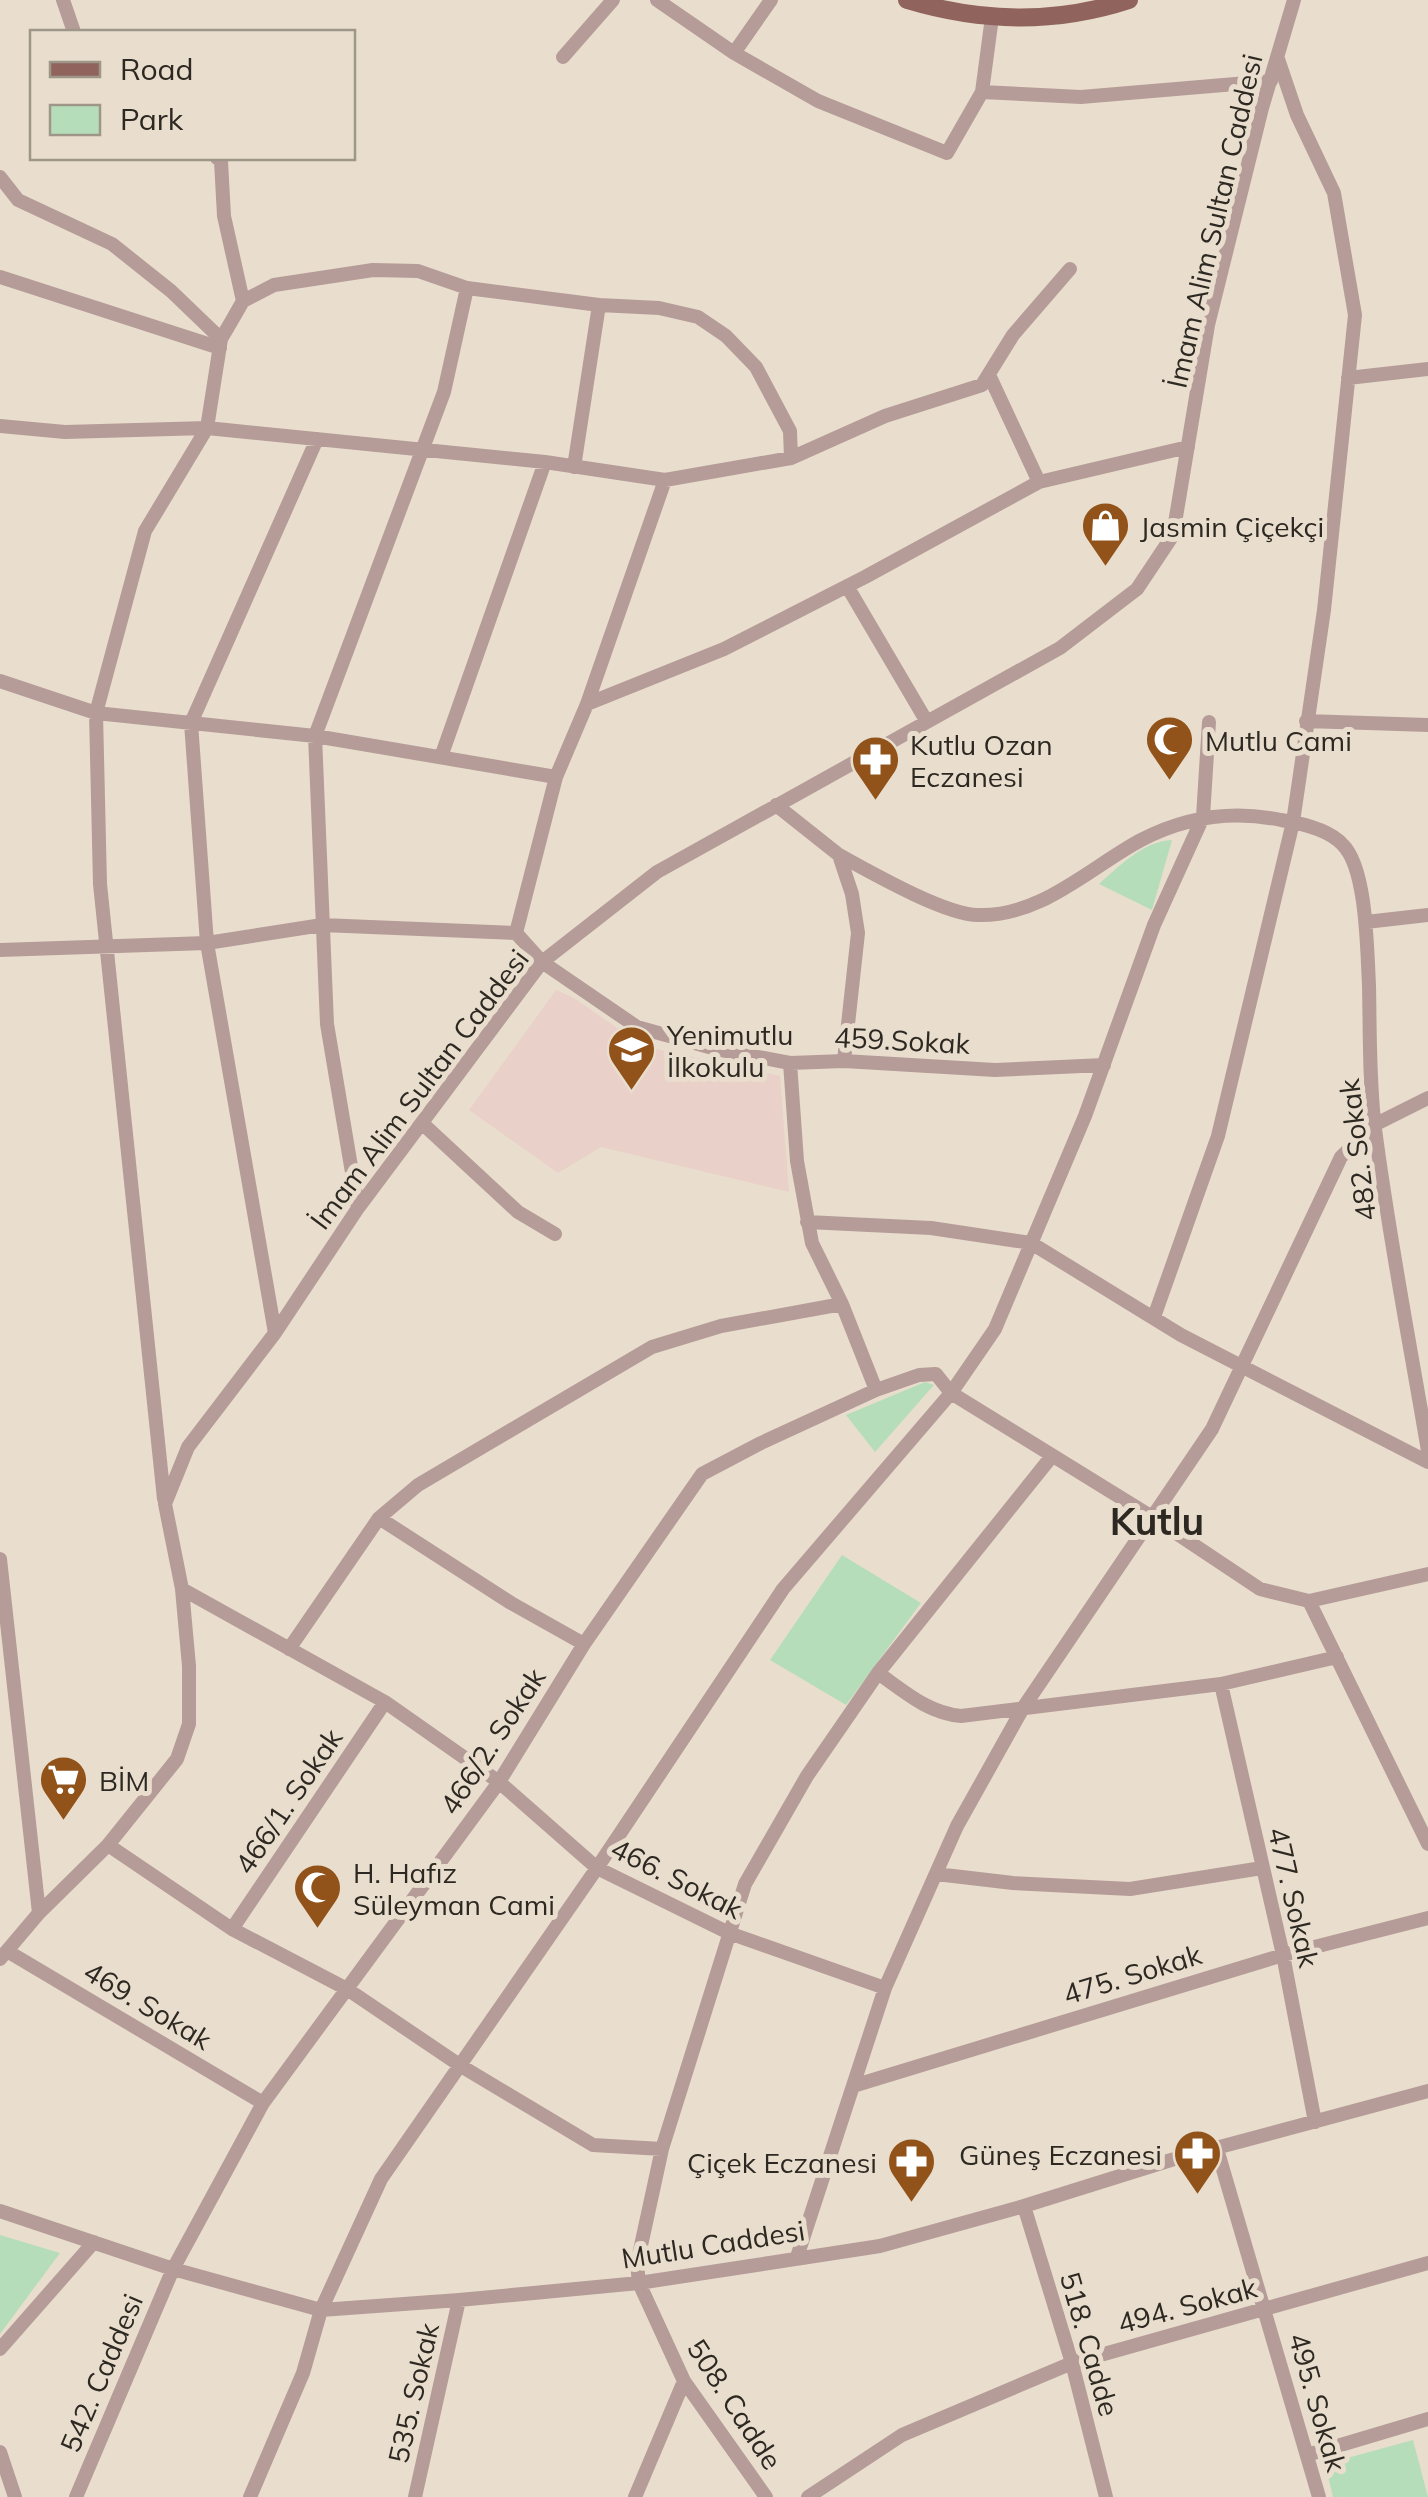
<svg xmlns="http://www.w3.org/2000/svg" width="1428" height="2497" font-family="Mulish,sans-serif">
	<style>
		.education { fill: #e9d0c8 }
		.green { fill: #b6ddba }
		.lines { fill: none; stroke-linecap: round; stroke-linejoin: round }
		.minor { stroke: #b69c98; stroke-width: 14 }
		.major { stroke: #90645d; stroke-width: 18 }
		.labels { text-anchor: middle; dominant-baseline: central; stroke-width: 10; stroke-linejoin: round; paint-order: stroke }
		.street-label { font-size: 28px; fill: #2d2922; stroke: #e9decd }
		.poi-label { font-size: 28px; fill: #2d2922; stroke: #e9decd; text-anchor: start }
		.district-label { font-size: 38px; font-weight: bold; fill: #2d2922; stroke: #e9decd }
	</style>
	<rect width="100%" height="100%" fill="#e9decd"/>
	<path class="education" d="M 556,990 L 574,998 L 643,1046 L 780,1076 L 789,1192 L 601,1147 L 558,1173 L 469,1110 Z"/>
	<path class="green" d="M 1172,840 L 1152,910 L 1099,884 C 1119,866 1144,841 1172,840 Z
		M 925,1382 L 934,1385 L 875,1452 L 846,1415 Z
		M 842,1555 L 921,1603 L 846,1705 L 770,1660 Z
		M 0,2235 L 60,2253 L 0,2334 Z
		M 1413,2440 L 1428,2497 L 1333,2497 L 1325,2464 Z"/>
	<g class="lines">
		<path class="minor" d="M 63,0 L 74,32
			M 657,0 L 734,53 L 818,101 L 947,153 L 982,92 L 992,17
			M 734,53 L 771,0
			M 563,57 L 613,0
			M 982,92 L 1081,97 L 1271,81
			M 217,158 L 221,161 L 224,216 L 243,301
			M 0,177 L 18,200 L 112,244 L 171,291 L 221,339
			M 0,277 L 220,348
			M 990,377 L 1039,482
			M 1348,378 L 1428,369
			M 0,426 L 65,432 L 207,428 L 545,462 L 665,480 L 791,458 L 885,416 L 982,385 L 1013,335 L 1070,269
			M 574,467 L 599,305
			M 847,586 L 927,722
			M 0,681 L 96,713 L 315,736 L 556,777
			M 587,704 L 724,649 L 865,577 L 1039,482 L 1188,447
			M 1306,721 L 1428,725
			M 441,757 L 545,462
			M 776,805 L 839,855 L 852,894 L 858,933 L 844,1061
			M 839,855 C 870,872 945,915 978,915 C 1041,917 1089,868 1141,840 C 1185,817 1233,810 1281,820 C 1300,823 1329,829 1343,845 C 1367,869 1367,951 1369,985 C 1370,1032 1369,1082 1375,1129 C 1389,1237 1410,1344 1428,1451
			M 1366,922 L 1428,915
			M 516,933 L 556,777 L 587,704 L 665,480
			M 0,950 L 207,943 L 322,925 L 516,933 L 542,962 L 637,1027 L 716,1049 L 790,1063 L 844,1061 L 995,1070 L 1104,1065
			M 790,1063 L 797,1161 L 812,1243 L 842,1304 L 876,1390
			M 423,1124 L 518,1212 L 555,1234
			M 358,1208 L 327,1024 L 315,736 L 444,392 L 467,288
			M 807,1222 L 931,1228 L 1031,1243 L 1181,1335 L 1428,1462
			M 1154,1317 L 1218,1136 L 1293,822 L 1324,610 L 1355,315 L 1334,193 L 1297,115 L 1278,59
			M 275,1333 L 207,943 L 191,723 L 317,439
			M 164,1499 L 100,884 L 96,713 L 145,531 L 207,428 L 221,339 L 231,322 L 243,301 L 274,285 L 373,270 L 418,271 L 467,288 L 599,305 L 659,308 L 698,317 L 726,336 L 756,367 L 790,431 L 791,458
			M 379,1518 L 511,1603 L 584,1644
			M 0,1559 L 39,1913
			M 182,1589 L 385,1702 L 499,1782 L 597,1868 L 729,1933 L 885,1988 L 797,2257
			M 1309,1601 L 1428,1844
			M 289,1649 L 379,1518 L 418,1485 L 652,1347 L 721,1326 L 842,1304
			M 878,1673 C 905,1692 928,1713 961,1716 L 1221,1684 L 1337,1657
			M 1221,1684 L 1283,1955 L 1315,2122
			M 108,1845 L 232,1929 L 347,1989 L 461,2066 L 593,2145 L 662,2149
			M 936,1874 L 1013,1883 L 1130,1889 L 1262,1868
			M 232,1929 L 385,1702
			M 7,1951 L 263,2103
			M 0,1959 L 39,1913 L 108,1845 L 177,1759 L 189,1724 L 189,1666 L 182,1589 L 165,1504 L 188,1447 L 275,1333 L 358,1208 L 542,962 L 657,872 L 1060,648 L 1137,589 L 1173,535 L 1208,325 L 1262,108 L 1294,0
			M 885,1988 L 957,1826 L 1023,1708 L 1212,1429 L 1341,1157 L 1374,1125 L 1428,1098
			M 853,2086 L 1283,1955 L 1428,1918
			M 1217,2149 L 1319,2497
			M 1024,2206 L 1072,2363 L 1106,2497
			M 0,2211 L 173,2269 L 321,2310 L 459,2300 L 639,2283 L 880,2246 L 1024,2206 L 1171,2160 L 1428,2091
			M 0,2349 L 94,2242
			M 0,2452 L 15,2497
			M 1307,2455 L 1428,2419
			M 76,2497 L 173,2269 L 263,2103 L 499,1782 L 584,1644 L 702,1474 L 761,1443 L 876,1390 L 919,1375 L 936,1374 L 951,1393 L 1152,1517 L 1260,1589 L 1309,1601 L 1428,1574
			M 250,2497 L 303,2373 L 321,2310 L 381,2179 L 597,1868 L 783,1589 L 951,1393 L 995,1329 L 1085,1116 L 1154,925 L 1203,817 L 1209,722
			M 415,2497 L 459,2300
			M 635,2497 L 684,2381
			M 766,2497 L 684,2381 L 639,2283 L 637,2264 L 662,2149 L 745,1884 L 807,1776 L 878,1673 L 1052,1456
			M 808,2497 L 902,2435 L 1072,2363 L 1428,2263"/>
		<path class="major" d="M 907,0 C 980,22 1056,24 1129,0"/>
	</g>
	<defs>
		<symbol id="shop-pin" viewBox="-11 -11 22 30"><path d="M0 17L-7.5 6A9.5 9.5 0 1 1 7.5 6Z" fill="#92531b" stroke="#e9decd"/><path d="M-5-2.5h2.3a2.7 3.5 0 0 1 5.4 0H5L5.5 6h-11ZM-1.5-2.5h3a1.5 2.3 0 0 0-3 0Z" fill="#fff"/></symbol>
		<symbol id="mosque-pin" viewBox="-11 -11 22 30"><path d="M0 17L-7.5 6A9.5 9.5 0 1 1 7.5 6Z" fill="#92531b" stroke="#e9decd"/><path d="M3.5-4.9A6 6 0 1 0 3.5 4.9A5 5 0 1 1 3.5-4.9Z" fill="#fff"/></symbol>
		<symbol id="pharmacy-pin" viewBox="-11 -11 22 30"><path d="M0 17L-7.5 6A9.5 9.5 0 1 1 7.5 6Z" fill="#92531b" stroke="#e9decd"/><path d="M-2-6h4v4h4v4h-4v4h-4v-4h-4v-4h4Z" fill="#fff"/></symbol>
		<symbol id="school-pin" viewBox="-11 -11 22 30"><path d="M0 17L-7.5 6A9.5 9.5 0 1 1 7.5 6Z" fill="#92531b" stroke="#e9decd"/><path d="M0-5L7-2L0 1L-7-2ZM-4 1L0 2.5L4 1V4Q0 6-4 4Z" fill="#fff"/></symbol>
		<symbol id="supermarket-pin" viewBox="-11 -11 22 30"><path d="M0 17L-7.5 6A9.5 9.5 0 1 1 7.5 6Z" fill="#92531b" stroke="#e9decd"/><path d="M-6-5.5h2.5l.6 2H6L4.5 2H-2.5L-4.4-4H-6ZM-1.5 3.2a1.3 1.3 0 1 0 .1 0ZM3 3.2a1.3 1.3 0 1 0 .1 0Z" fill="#fff"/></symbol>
	</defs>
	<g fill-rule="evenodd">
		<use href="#shop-pin" x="1078" y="498" width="55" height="75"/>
		<use href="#mosque-pin" x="1142" y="712" width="55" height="75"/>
		<use href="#pharmacy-pin" x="848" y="732" width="55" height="75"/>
		<use href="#school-pin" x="604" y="1022" width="55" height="75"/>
		<use href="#supermarket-pin" x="36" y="1752" width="55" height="75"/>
		<use href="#mosque-pin" x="290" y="1860" width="55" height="75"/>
		<use href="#pharmacy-pin" x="1170" y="2126" width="55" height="75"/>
		<use href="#pharmacy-pin" x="884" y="2134" width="55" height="75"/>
	</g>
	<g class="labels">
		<g class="street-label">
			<text transform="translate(1214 221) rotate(-77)">İmam Alim Sultan Caddesi</text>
			<text transform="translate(902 1040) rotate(3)">459.Sokak</text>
			<text transform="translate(419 1089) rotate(-53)">İmam Alim Sultan Caddesi</text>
			<text transform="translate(1357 1150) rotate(-97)">482. Sokak</text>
			<text transform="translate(492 1741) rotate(-57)">466/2. Sokak</text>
			<text transform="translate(288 1801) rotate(-56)">466/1. Sokak</text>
			<text transform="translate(677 1878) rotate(27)">466. Sokak</text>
			<text transform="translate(1294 1897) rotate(77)">477. Sokak</text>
			<text transform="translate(1132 1974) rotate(-17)">475. Sokak</text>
			<text transform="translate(148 2005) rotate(31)">469. Sokak</text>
			<text transform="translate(713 2244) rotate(-9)">Mutlu Caddesi</text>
			<text transform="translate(1187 2305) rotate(-15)">494. Sokak</text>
			<text transform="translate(1090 2344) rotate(74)">518. Cadde</text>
			<text transform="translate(101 2373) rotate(-67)">542. Caddesi</text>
			<text transform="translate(413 2393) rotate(-77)">535. Sokak</text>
			<text transform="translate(1318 2402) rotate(74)">495. Sokak</text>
			<text transform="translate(735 2404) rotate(57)">508. Cadde</text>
		</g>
		<g class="poi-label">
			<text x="1140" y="526">Jasmin Çiçekçi</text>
			<text x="1205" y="740">Mutlu Cami</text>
			<text x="910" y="744">Kutlu Ozan<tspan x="910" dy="32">Eczanesi</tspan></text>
			<text x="667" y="1034">Yenimutlu<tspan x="667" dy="32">İlkokulu</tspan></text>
			<text x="99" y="1780">BİM</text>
			<text x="353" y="1872">H. Hafız<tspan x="353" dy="32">Süleyman Cami</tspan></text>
			<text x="1162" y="2154" text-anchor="end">Güneş Eczanesi</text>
			<text x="877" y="2162" text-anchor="end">Çiçek Eczanesi</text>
		</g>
		<g class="district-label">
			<text x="1157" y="1521">Kutlu</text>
		</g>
	</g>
	<rect x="30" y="30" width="325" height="130" fill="#e9decd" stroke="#9e9689" stroke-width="2.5"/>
	<rect x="50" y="62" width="50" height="15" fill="#90645d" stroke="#9e9689" stroke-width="2.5"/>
	<text x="120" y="80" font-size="30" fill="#2d2922">Road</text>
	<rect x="50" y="105" width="50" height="30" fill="#b6ddba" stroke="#9e9689" stroke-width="2.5"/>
	<text x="120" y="130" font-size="30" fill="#2d2922">Park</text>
</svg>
